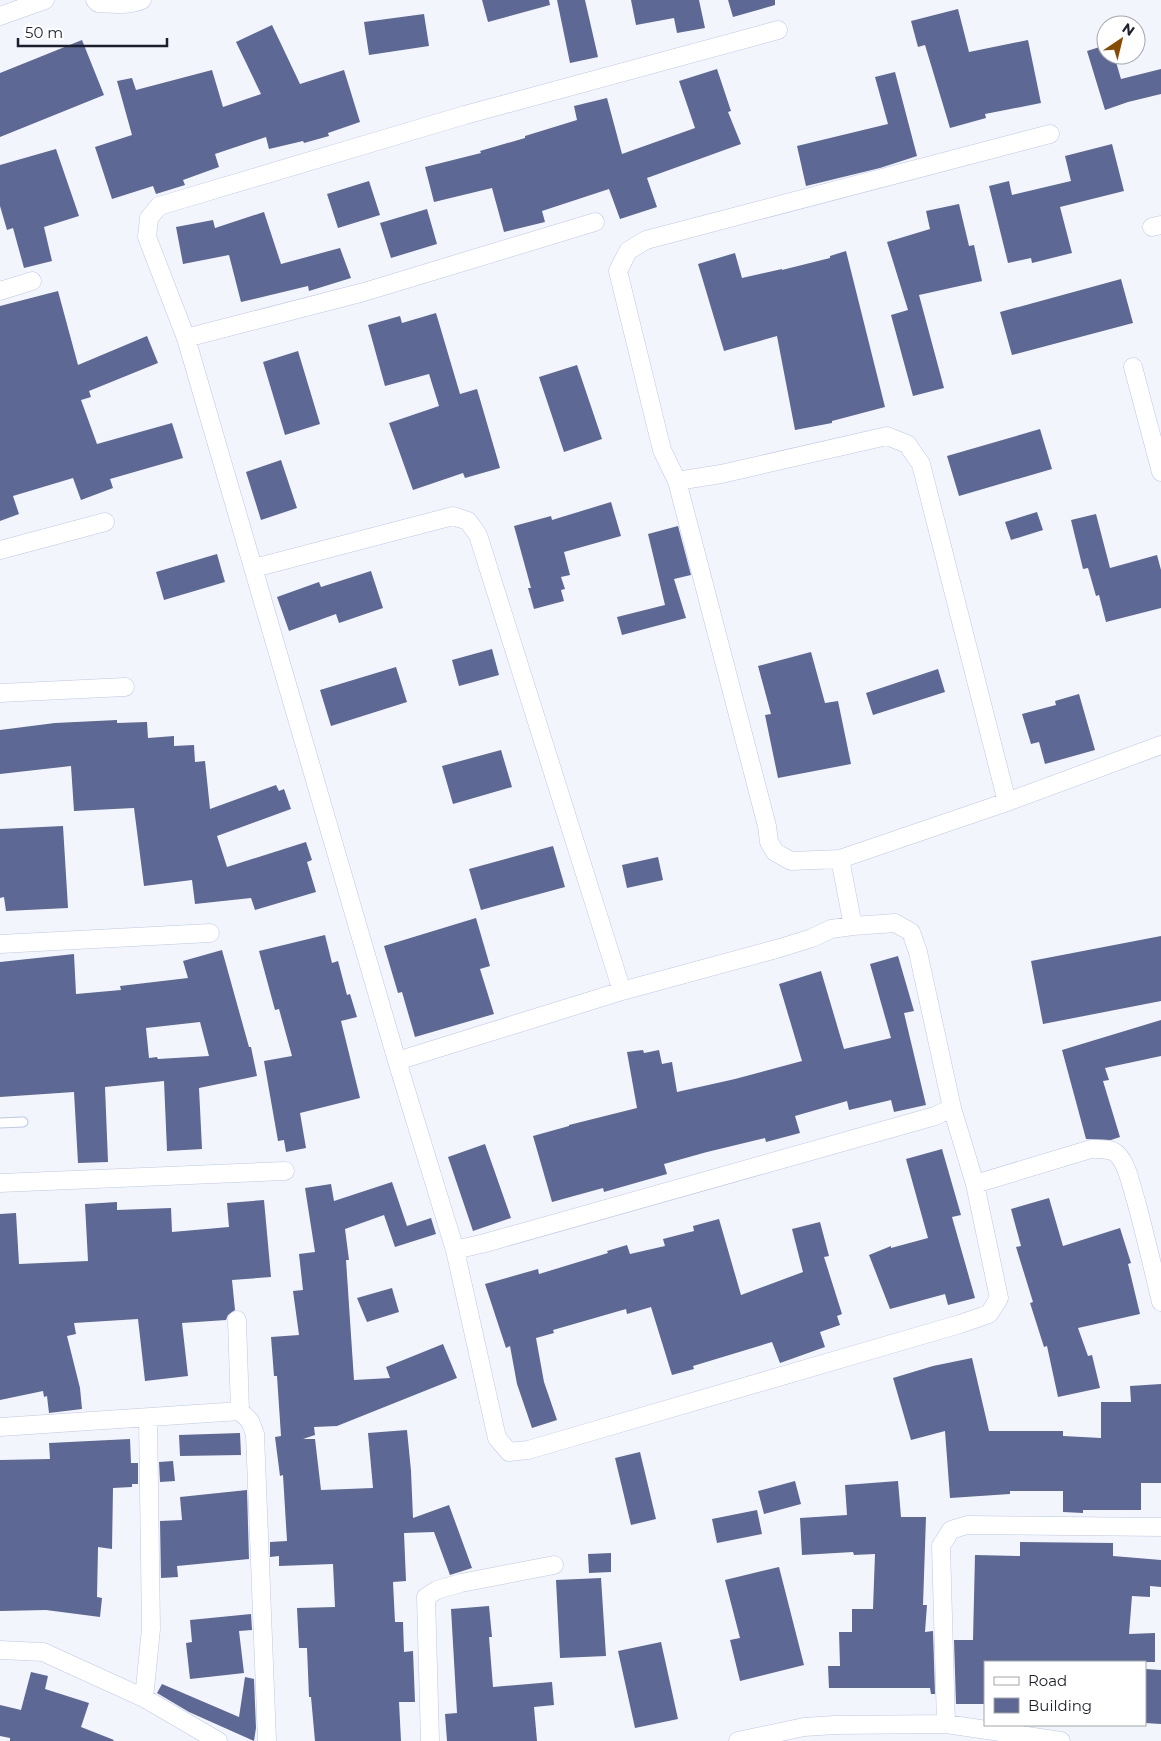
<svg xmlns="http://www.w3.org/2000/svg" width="1161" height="1741" font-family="Montserrat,sans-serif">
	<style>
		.building { fill: #5d6894; fill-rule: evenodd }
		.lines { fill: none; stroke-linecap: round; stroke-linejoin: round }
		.service-casing { stroke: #bdc7e9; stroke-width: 11 }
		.minor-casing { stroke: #bdc7e9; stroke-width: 19 }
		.service { stroke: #fff; stroke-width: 9 }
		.minor { stroke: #fff; stroke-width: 18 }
	</style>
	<rect width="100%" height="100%" fill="#f3f5fc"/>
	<path class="building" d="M 482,0 L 549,0 L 550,5 L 488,22 Z
		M 557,0 L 585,0 L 598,57 L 570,63 Z
		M 631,0 L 699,0 L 705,28 L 677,33 L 674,18 L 636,25 Z
		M 728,0 L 775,0 L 775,5 L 733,17 Z
		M 958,9 L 969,52 L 1028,40 L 1041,103 L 985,114 L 986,118 L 950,128 L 925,45 L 918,47 L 911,21 Z
		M 424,14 L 429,46 L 369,55 L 364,22 Z
		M 272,25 L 300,84 L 344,70 L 360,122 L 328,133 L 329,136 L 304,143 L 303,141 L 269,149 L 266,137 L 215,154 L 219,167 L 183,180 L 185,185 L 156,194 L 153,186 L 112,199 L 95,147 L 132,135 L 117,81 L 132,78 L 136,90 L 212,70 L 223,107 L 261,94 L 236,42 Z
		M 82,40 L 104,95 L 0,137 L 0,73 Z
		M 1106,45 L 1106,55 L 1114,55 L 1121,79 L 1161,69 L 1161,94 L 1128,102 L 1105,110 L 1087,51 Z
		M 717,69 L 731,111 L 728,112 L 741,144 L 647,178 L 657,207 L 620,219 L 609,189 L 542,211 L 545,222 L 504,232 L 492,188 L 434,202 L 425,167 L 481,153 L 480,151 L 525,138 L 525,136 L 577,120 L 574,106 L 607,98 L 622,154 L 695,128 L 679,81 Z
		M 895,72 L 917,156 L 880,168 L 806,186 L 797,146 L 888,124 L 875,77 Z
		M 1112,144 L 1124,191 L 1060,207 L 1072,253 L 1032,263 L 1031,258 L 1008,263 L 989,186 L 1009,181 L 1012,195 L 1071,181 L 1065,156 Z
		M 56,149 L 79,216 L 44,227 L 52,261 L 24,268 L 13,228 L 7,230 L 0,206 L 0,165 Z
		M 369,181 L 380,215 L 338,228 L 327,194 Z
		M 959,204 L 969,246 L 974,245 L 982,281 L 919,295 L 944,388 L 913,396 L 891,315 L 908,310 L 887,242 L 930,229 L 926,211 Z
		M 427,209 L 437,244 L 391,258 L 380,223 Z
		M 264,212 L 281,264 L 340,248 L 351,278 L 309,291 L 308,286 L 241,302 L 229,255 L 183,264 L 176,227 L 213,220 L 215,228 Z
		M 846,251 L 885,407 L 832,421 L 832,423 L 795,430 L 777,336 L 724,351 L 698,264 L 735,253 L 742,278 L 782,269 L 782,270 L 830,258 L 830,256 Z
		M 1121,279 L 1133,323 L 1012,355 L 1000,312 Z
		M 58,291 L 78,365 L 147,336 L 158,363 L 89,391 L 91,397 L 81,400 L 97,444 L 172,423 L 183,458 L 110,479 L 113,488 L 81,500 L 73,478 L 13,496 L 19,514 L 0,521 L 0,306 Z
		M 436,313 L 460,394 L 477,389 L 500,468 L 465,478 L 463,473 L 413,490 L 389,423 L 439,406 L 429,374 L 385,386 L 368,325 L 400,316 L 402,323 Z
		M 298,351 L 320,424 L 285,435 L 263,362 Z
		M 577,365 L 602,439 L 564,452 L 539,377 Z
		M 1040,429 L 1052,469 L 959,496 L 947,456 Z
		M 281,460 L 297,508 L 261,520 L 246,472 Z
		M 611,502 L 621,536 L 564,552 L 570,575 L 561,577 L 565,589 L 561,590 L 564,601 L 534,609 L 528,588 L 531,588 L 514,526 L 551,516 L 552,520 Z
		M 1037,512 L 1043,530 L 1011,540 L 1005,522 Z
		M 1096,514 L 1110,568 L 1157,555 L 1161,570 L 1161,608 L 1106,622 L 1099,595 L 1096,596 L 1088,568 L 1083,569 L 1071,520 Z
		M 678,526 L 691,575 L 674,579 L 686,618 L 622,635 L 617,617 L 665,605 L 648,534 Z
		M 217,554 L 225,582 L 164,600 L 156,572 Z
		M 371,571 L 383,608 L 339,623 L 336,614 L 289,631 L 277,597 L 319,582 L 321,587 Z
		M 492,649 L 499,675 L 459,686 L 452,660 Z
		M 811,652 L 825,703 L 838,701 L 851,764 L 778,778 L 765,715 L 771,714 L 758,666 Z
		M 396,667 L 407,702 L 331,726 L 320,690 Z
		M 938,669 L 945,692 L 873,715 L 866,693 Z
		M 1079,694 L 1095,750 L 1045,764 L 1039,742 L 1031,744 L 1022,714 L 1056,705 L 1055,701 Z
		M 117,720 L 117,723 L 147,722 L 148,738 L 174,736 L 174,746 L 194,745 L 195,762 L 205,761 L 210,809 L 276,785 L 279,791 L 284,789 L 291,809 L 217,836 L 227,867 L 306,842 L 312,860 L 307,862 L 316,892 L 255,910 L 251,898 L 195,904 L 192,880 L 144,886 L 134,808 L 74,811 L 71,766 L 0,774 L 0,730 L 55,723 Z
		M 501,750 L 512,787 L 453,804 L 442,766 Z
		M 63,826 L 68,908 L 6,911 L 4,897 L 0,898 L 0,829 Z
		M 553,846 L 565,887 L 481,910 L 469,869 Z
		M 658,857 L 663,880 L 627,888 L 622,865 Z
		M 476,918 L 490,966 L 480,969 L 494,1014 L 415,1037 L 402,992 L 398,993 L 384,946 Z
		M 325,935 L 332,963 L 338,961 L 347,995 L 350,994 L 357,1017 L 341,1021 L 360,1098 L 300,1113 L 306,1148 L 286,1152 L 284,1140 L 278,1141 L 264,1061 L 292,1056 L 279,1009 L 275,1010 L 259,951 Z
		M 1161,936 L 1161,1001 L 1043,1024 L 1031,961 Z
		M 222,950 L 249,1047 L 251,1047 L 257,1076 L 199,1088 L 202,1149 L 167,1151 L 164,1081 L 105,1087 L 108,1162 L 78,1163 L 74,1092 L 0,1097 L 0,962 L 74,954 L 76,994 L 121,990 L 120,986 L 188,978 L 183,961 ZM 200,1022 L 209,1056 L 158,1059 L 157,1057 L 149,1058 L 146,1028 Z
		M 898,956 L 914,1011 L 904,1013 L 926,1105 L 894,1112 L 891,1100 L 849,1110 L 847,1101 L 795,1116 L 800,1133 L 766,1142 L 765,1138 L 707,1152 L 664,1164 L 667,1174 L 604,1192 L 603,1188 L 552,1202 L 533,1136 L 569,1126 L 569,1125 L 637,1108 L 627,1052 L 643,1050 L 644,1053 L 659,1050 L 662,1064 L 672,1062 L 677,1092 L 735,1079 L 802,1061 L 779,984 L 821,971 L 844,1049 L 891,1038 L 870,964 Z
		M 1161,1020 L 1161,1056 L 1105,1068 L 1109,1080 L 1103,1081 L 1120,1137 L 1111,1140 L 1086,1139 L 1062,1050 Z
		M 485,1144 L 511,1218 L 473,1231 L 448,1157 Z
		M 942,1149 L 961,1215 L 952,1217 L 975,1298 L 948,1305 L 945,1294 L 890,1309 L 869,1255 L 891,1246 L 891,1248 L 928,1238 L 906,1159 Z
		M 392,1182 L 407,1226 L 431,1218 L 436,1234 L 395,1247 L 384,1215 L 345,1229 L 349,1260 L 346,1260 L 354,1380 L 390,1378 L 386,1367 L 443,1344 L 457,1378 L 337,1426 L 314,1427 L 315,1435 L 303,1439 L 315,1439 L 321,1490 L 373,1488 L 368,1433 L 407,1430 L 411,1471 L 413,1518 L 449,1505 L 472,1568 L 450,1575 L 434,1532 L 404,1533 L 406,1581 L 393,1582 L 395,1622 L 403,1622 L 404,1652 L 413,1651 L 415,1702 L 399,1702 L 401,1741 L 315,1741 L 311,1697 L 309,1697 L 307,1648 L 299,1648 L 297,1608 L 335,1607 L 333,1564 L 279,1566 L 279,1556 L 270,1557 L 270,1542 L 287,1541 L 283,1475 L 280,1476 L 275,1437 L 281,1436 L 277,1376 L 274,1376 L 271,1337 L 299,1335 L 293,1291 L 303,1290 L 299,1254 L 315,1252 L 305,1188 L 331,1184 L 334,1201 Z
		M 1049,1198 L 1063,1246 L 1120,1228 L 1131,1263 L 1128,1264 L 1140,1314 L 1078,1328 L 1088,1356 L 1092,1355 L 1100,1388 L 1058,1397 L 1047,1346 L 1044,1347 L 1030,1303 L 1033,1302 L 1016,1247 L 1021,1246 L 1011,1209 Z
		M 264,1200 L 271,1277 L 232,1280 L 235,1310 L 228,1315 L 226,1320 L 182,1323 L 188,1376 L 145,1381 L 138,1319 L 74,1323 L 76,1334 L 67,1336 L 80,1388 L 82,1409 L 49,1413 L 47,1396 L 44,1397 L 43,1391 L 0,1400 L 0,1214 L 16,1213 L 19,1264 L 88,1261 L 85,1204 L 117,1202 L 117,1210 L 171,1208 L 172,1232 L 229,1227 L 227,1203 Z
		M 719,1219 L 741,1295 L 803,1272 L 792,1229 L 820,1222 L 829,1256 L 824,1257 L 842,1314 L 837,1316 L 840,1325 L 820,1332 L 825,1347 L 780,1363 L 772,1342 L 693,1366 L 694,1369 L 672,1375 L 651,1307 L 627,1314 L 626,1309 L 553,1330 L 554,1333 L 536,1338 L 544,1382 L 557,1420 L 532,1428 L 517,1384 L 510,1346 L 506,1348 L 485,1284 L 538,1269 L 539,1274 L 608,1253 L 607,1251 L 627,1245 L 630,1254 L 665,1246 L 663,1239 L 694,1231 L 693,1226 Z
		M 392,1288 L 399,1312 L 367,1322 L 357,1298 Z
		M 972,1358 L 989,1431 L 1063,1431 L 1063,1436 L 1101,1438 L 1101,1402 L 1131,1402 L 1130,1386 L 1161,1384 L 1161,1483 L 1141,1483 L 1141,1510 L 1083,1510 L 1083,1513 L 1063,1512 L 1063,1491 L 1010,1491 L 1010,1494 L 950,1498 L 945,1431 L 911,1440 L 893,1378 L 933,1366 Z
		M 240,1433 L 241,1455 L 180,1456 L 179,1435 Z
		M 130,1439 L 131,1463 L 138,1463 L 138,1484 L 132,1484 L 132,1487 L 113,1488 L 112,1549 L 98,1547 L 97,1597 L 102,1598 L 100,1617 L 46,1610 L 0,1611 L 0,1460 L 50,1459 L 49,1443 Z
		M 640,1452 L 656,1519 L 631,1525 L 615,1458 Z
		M 173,1461 L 175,1481 L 160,1482 L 159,1462 Z
		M 795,1481 L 801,1504 L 764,1514 L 758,1491 Z
		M 898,1481 L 901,1517 L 926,1517 L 923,1605 L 927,1605 L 925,1632 L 933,1631 L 935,1694 L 931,1694 L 930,1688 L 829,1688 L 828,1666 L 840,1666 L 839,1632 L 852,1632 L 852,1609 L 873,1609 L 875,1554 L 854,1555 L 853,1552 L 802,1555 L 800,1518 L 847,1515 L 845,1485 Z
		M 247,1490 L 249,1559 L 177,1566 L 178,1577 L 161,1578 L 160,1521 L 182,1520 L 180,1497 Z
		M 757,1510 L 762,1534 L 717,1543 L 712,1519 Z
		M 1020,1542 L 1113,1543 L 1113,1556 L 1161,1560 L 1161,1587 L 1150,1586 L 1150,1597 L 1132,1596 L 1129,1634 L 1155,1633 L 1155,1662 L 985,1662 L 985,1704 L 956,1704 L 954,1640 L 973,1640 L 975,1555 L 1020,1556 Z
		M 611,1553 L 611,1572 L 589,1573 L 588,1554 Z
		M 779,1567 L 804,1665 L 740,1681 L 730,1640 L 740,1638 L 725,1580 Z
		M 601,1578 L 606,1656 L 560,1658 L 556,1580 Z
		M 489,1606 L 492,1637 L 489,1637 L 493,1687 L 552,1682 L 554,1705 L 534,1707 L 537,1741 L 447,1741 L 445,1714 L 457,1713 L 451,1609 Z
		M 251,1614 L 252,1630 L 239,1631 L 244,1673 L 190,1679 L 186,1643 L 192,1642 L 190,1620 Z
		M 661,1642 L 678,1719 L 635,1728 L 618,1651 Z
		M 1145,1669 L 1161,1670 L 1161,1724 L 1145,1723 Z
		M 31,1672 L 48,1676 L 45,1689 L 89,1703 L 81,1727 L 114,1740 L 113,1741 L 10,1741 L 10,1738 L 0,1736 L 0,1705 L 21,1710 Z
		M 245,1677 L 254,1679 L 256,1728 L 254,1741 L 189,1712 L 157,1693 L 162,1684 L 239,1717 Z"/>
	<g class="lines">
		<defs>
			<path id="service" d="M 0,1123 L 23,1122"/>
			<path id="minor" d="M 95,0 L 98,3 C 113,4 128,6 142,0
				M 0,16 L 45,0
				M 778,30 L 465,115 L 159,206 L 149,218 L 147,237 L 186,338 L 397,1061 L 455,1250 L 485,1243 L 935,1116 L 952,1108 L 918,952 L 911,932 L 895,923 L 853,926
				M 1152,227 L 1161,225
				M 0,291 L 32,281
				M 186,338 L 364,292 L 595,222
				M 1133,367 L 1161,472
				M 677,481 L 767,826 L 769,842 L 775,852 L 791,861 L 840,859 L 1007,802 L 1161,745
				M 0,550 L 105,522
				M 254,568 L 453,516 L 468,521 L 478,535 L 622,991
				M 0,693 L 125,687
				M 1007,802 L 921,464 L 907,444 L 887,436 L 721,474 L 677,481 L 662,450 L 618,271 L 628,251 L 646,240 L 1050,134
				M 0,944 L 210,933
				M 397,1061 L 622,991 L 780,948 L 812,938 L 831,929 L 853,926 L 840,859
				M 0,1183 L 285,1171
				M 975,1184 L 1091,1149 C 1100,1149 1110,1148 1117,1154 C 1128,1165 1131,1186 1136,1201 C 1145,1234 1153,1268 1161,1302
				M 455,1250 L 497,1438 L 509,1452 L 528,1450 L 960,1324 L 989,1314 L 999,1298 L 975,1184 L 952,1108
				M 237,1320 L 240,1411
				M 0,1427 L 240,1411 L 250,1421 L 255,1434 L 267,1741
				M 0,1650 L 43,1652 L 144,1698 L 218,1741
				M 144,1698 L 151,1629 L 148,1418
				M 946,1724 L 941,1546 L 951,1530 L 967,1525 L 1161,1527
				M 430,1741 L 426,1597 L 437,1590 L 461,1583 L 554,1565
				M 738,1741 L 804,1727 L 835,1725 L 946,1724 L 1061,1741"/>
		</defs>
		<use href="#service" class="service-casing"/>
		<use href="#minor" class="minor-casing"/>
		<use href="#service" class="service"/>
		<use href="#minor" class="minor"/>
	</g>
	<rect x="984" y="1661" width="162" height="65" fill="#ffffff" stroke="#a4a6ab"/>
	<rect x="994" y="1677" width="25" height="8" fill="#ffffff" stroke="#a4a6ab"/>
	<text x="1028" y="1686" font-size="15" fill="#1c202c">Road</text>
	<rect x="994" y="1698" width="25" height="15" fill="#5d6894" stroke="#a4a6ab"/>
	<text x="1028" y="1711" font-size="15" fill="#1c202c">Building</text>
	<g transform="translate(1121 40) rotate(35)"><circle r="24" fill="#ffffff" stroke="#a4a6ab"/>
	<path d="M0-4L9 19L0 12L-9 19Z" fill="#874c03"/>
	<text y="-8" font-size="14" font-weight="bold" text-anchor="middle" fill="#1c202c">N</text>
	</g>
	<path d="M18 38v8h149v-8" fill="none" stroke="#1c202c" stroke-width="2.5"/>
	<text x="25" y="38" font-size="15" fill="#1c202c" stroke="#ffffff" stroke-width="4" paint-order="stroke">50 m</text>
</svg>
